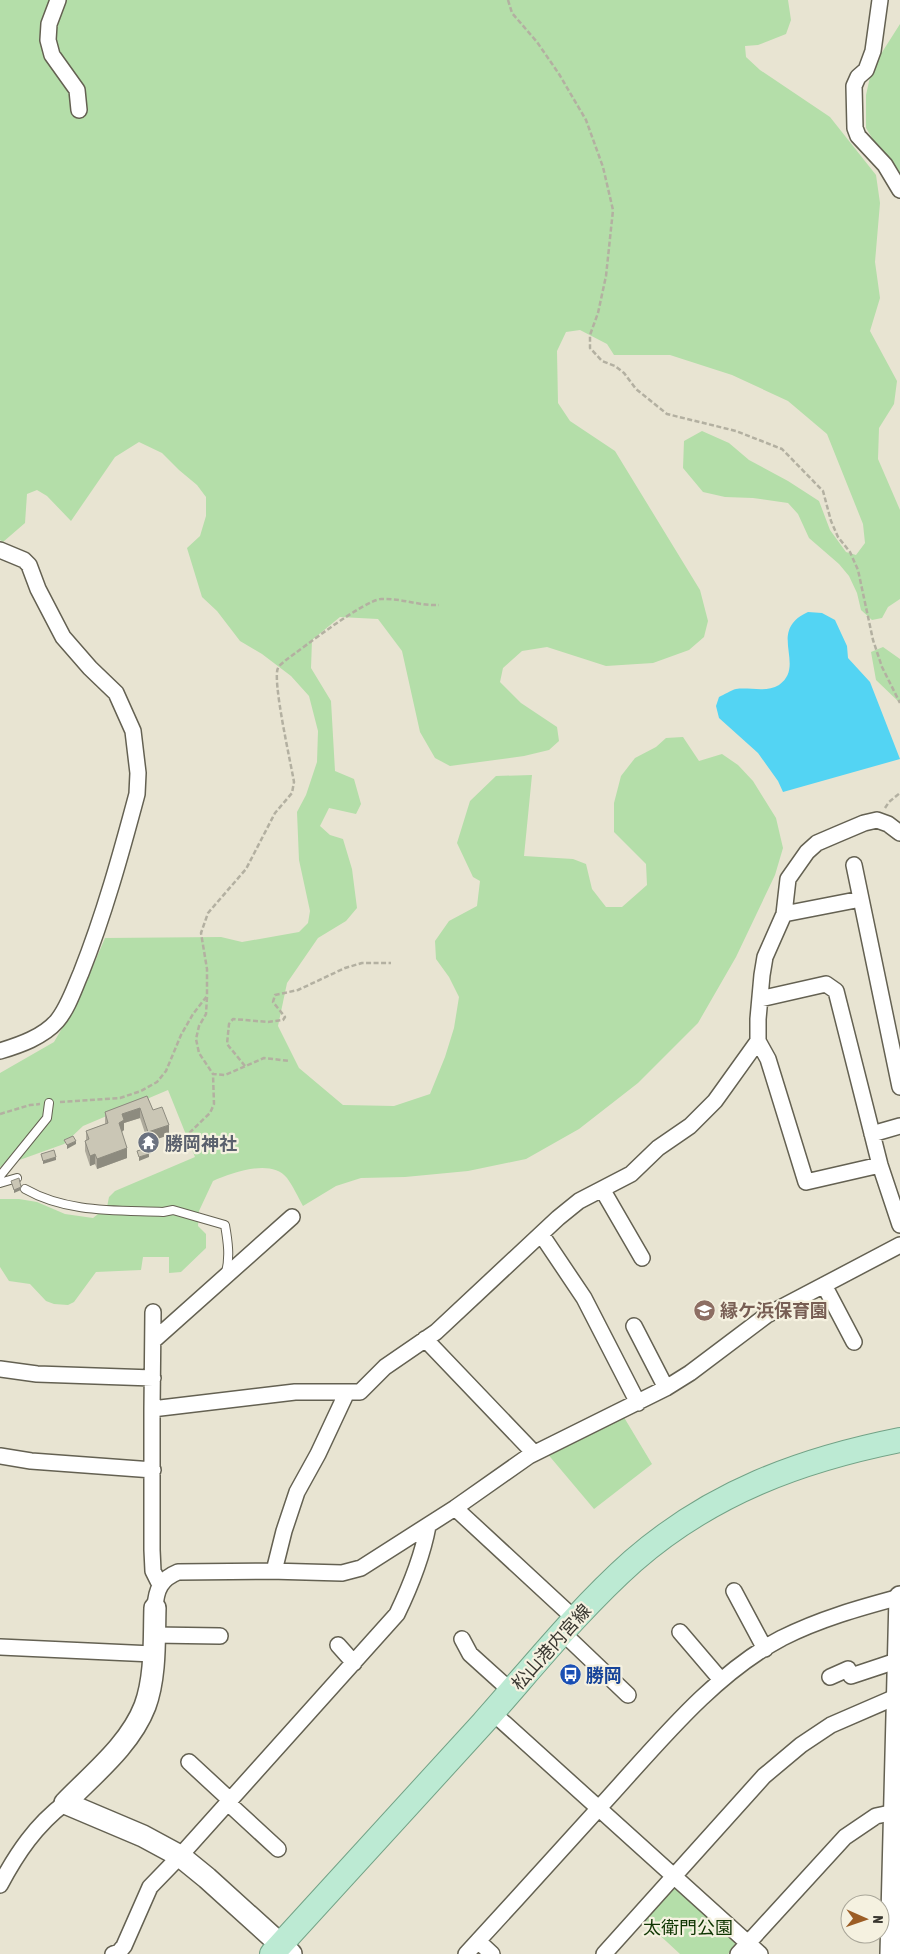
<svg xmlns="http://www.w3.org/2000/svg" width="900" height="1954" font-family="'Asap Condensed','Noto Sans JP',sans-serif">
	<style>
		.green { fill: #b4dea9 }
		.water { fill: #53d4f3 }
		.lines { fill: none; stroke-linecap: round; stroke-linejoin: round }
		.lane-casing { stroke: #646152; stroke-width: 10 }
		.street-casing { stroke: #646152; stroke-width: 18 }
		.secondary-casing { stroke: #646152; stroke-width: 24 }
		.primary-casing { stroke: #72a286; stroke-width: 26 }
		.path { stroke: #b3b0a1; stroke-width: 2.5; stroke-dasharray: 5 2.5; stroke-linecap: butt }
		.lane { stroke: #fff; stroke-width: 8 }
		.street { stroke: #fff; stroke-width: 15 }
		.secondary { stroke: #fff; stroke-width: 21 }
		.primary { stroke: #bcead3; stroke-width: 24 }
		.wall { fill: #aeaa9c }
		.shaded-wall { fill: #8d8b7f }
		.building { fill: #cac6b5; stroke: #8d8b7f }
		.labels { text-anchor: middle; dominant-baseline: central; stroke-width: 4.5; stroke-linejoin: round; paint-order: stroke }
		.worship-label { font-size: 18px; font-weight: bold; fill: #5b616d; stroke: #f5f1e0; text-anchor: start }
		.education-label { font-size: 18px; font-weight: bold; fill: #785e54; stroke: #f5f1e0; text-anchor: start }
		.street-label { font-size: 18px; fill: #393730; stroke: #f5f1e0 }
		.transit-label { font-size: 18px; font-weight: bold; fill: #164399; stroke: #f5f1e0; text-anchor: start }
		.park-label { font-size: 18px; fill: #0e3501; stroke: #f5f1e0 }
	</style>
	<rect width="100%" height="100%" fill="#e8e4d2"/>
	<path class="green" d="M 0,0 L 788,0 L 791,20 L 786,34 L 758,45 L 745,46 L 746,57 L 760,70 L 830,117 L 876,175 L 880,203 L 875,262 L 880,298 L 870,331 L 897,381 L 894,404 L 879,428 L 878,459 L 900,510 L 900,599 L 888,607 L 882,618 L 872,620 L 861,610 L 857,593 L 849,576 L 839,564 L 809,538 L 798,514 L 788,503 L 753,498 L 725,497 L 703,492 L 683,468 L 684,441 L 702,431 L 729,443 L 749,460 L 788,481 L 819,501 L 830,530 L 846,552 L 856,555 L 865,543 L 863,524 L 827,434 L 788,401 L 732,375 L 670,355 L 614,355 L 607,344 L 580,330 L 566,332 L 557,351 L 558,403 L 570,421 L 615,451 L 700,590 L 708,621 L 704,637 L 689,650 L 653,663 L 606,666 L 547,647 L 522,651 L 503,668 L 500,682 L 521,703 L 557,727 L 559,741 L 549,750 L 524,756 L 450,766 L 435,758 L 420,732 L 402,651 L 378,619 L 340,617 L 312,640 L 311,668 L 331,701 L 335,771 L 354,779 L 361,804 L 356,814 L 329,808 L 320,826 L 330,835 L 343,839 L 352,869 L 357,908 L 346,921 L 318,938 L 287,983 L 278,1026 L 299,1068 L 343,1105 L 394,1106 L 430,1094 L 445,1057 L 454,1028 L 459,997 L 449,977 L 436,959 L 435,941 L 449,921 L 477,906 L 480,881 L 473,877 L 457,843 L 470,801 L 496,776 L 532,775 L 524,856 L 573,859 L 586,864 L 592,889 L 606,907 L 622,907 L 647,885 L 646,864 L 614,832 L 614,803 L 621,776 L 635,758 L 656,747 L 666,738 L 683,737 L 699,761 L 722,754 L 738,765 L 753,781 L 776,818 L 783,848 L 775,875 L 736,957 L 698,1023 L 638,1083 L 579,1129 L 526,1159 L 468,1171 L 405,1177 L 361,1178 L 336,1186 L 303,1206 C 298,1197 293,1186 287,1178 C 271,1158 232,1173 213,1181 L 199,1211 L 198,1226 L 206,1234 L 206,1248 L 181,1272 L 169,1273 L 169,1257 L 143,1257 L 141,1270 L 96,1272 L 74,1302 L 68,1305 L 54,1304 L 46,1301 L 30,1284 L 9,1281 L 0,1267 L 0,1199 L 19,1199 L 37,1202 L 65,1214 L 93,1218 L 107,1207 L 109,1197 L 115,1191 L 195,1157 L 168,1090 L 83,1126 L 64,1144 L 0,1167 L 0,1073 L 54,1042 L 78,1001 L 105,938 L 221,937 L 242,942 L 299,932 L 308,923 L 310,911 L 299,860 L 297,812 L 306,795 L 317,762 L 318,731 L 309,696 L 291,676 L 262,654 L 240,641 L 217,611 L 202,597 L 187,548 L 200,536 L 206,516 L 206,497 L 197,485 L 179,470 L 162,453 L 139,442 L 115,457 L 71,521 L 47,496 L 37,490 L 27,494 L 25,523 L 3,542 L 0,540 Z
		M 900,24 L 900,196 L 892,171 L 866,128 L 866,95 L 872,68 Z
		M 883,647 L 900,659 L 900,703 L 876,680 L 871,652 Z
		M 622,1414 L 652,1464 L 594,1509 L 546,1452 Z
		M 674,1880 L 739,1942 L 728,1954 L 680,1954 L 640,1917 Z"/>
	<path class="water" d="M 808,612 L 822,613 L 835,620 L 847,646 L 848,658 L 870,682 L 900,759 L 783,792 L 778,781 L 758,753 L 719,718 L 716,706 L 719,697 C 724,695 731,690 736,689 C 750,687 766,693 779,685 C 807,665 766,631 808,612 Z"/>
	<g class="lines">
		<defs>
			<path id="lane" d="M 0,1176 L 47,1118 L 49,1103
				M 0,1183 L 17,1178
				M 25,1189 C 67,1213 116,1210 163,1212 L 173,1210 L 225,1225 C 228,1242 230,1257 226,1273"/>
			<path id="street" d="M 58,0 L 49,24 L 48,40 L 52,55 L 77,90 L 79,110
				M 880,0 L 873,51 L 866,70 L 858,77 L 854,86 L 855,128 L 858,136 L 885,165 L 900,190
				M 0,550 L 24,560 L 29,565 L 38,589 L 63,637 L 90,668 L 116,693 L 133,731 L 138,773 L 137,794 C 121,854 104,915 81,973 C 74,989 68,1008 57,1021 C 43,1037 20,1045 0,1051
				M 854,865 L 900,1087
				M 784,914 L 861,899
				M 760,999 L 826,984 L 836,991 L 880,1165 L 900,1225
				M 758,1041 L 768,1059 L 806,1182 L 880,1165
				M 872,1134 L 900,1126
				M 602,1189 L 642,1258
				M 541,1234 L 584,1298 L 638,1403
				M 824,1285 L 854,1342
				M 634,1326 L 666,1388
				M 425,1339 L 534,1453
				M 153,1341 L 292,1217
				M 0,1369 L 37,1374 L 153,1378
				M 152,1409 L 153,1312
				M 0,1456 L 31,1461 L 153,1470
				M 455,1508 L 575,1619
				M 274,1571 L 284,1531 L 297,1492 L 318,1454 L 347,1392
				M 160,1585 L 153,1571 L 152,1550 L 152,1409 L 295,1392 L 360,1392 L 385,1367 L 436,1332 L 558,1218 L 579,1201 L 631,1174 L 658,1148 L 690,1126 L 715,1101 L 758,1041 L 758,1019 L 762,975 L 765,957 L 784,914 L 788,879 L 807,852 L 817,843 L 838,834 L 864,823 L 877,820 L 888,824 L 900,833
				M 734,1591 L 765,1649
				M 155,1608 C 156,1589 161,1579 178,1572 L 270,1571 L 342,1573 L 361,1568 L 455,1508 L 529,1456 L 666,1388 L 690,1373 L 767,1315 L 900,1245
				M 680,1632 L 721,1680
				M 563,1633 L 628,1695
				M 154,1635 L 220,1636
				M 462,1639 L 470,1654 L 511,1691
				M 338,1645 L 354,1663
				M 0,1647 L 153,1654
				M 830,1677 L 848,1669 L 851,1676 L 899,1660
				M 492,1712 L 760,1954
				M 189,1762 L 230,1800
				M 228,1803 L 278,1849
				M 0,1885 C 17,1853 36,1825 65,1803
				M 478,1941 L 492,1954
				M 113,1954 L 119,1952 L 124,1946 L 150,1887 L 180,1856 L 397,1614 C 411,1585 422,1558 428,1526
				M 466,1954 C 514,1902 562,1849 609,1797 C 660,1741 714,1674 782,1638 C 820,1619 859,1608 900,1597
				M 604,1954 L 764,1776 L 801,1745 L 831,1725 L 898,1696
				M 738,1954 L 845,1837 L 876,1816 L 895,1812"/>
			<path id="secondary" d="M 155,1608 C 154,1639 156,1676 145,1706 C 130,1745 93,1774 65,1803 L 143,1836 L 180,1856 L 207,1878 L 291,1954
				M 891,1954 L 900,1597"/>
			<path id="primary" d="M 272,1954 C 342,1877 412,1800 483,1723 C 532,1668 578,1610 633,1561 C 711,1493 800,1460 900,1440"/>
		</defs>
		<use href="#lane" class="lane-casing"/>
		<use href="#street" class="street-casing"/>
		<use href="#secondary" class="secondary-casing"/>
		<use href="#primary" class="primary-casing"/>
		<path class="path" d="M 508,0 L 512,13 L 537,42 L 559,74 L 586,120 L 603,167 L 613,210 L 606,276 L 598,313 L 590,335 L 590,348 L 602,361 L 615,366 L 624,373 L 636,389 L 667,414 L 736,431 L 782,449 L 823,491 L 831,521 L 838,537 L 850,552 L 858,570 L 873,640 L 882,667 L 900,703
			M 885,808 L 889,802 L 900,793
			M 207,997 L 206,1014 L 199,1026 L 196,1039 L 199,1053 L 213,1074 L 225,1075 L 264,1058 L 290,1061
			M 245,1066 L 227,1044 L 229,1024 L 233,1019 L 268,1022 L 283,1020 L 285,1017 L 273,1002 L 275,995 L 298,990 L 345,968 L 362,963 L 391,963
			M 60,1102 L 120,1098 L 141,1091 L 157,1082 L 166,1071 L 181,1035 L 193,1014 L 207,996 L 207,969 L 201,933 L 208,913 L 246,869 L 275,813 L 292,793 L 294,782 C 291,764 272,680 278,668 C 279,665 284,662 286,660 C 304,647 363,601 381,599 C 401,598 419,606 439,605
			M 0,1114 L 30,1105 L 40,1104
			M 184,1138 L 210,1113 L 214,1104 L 213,1074"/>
		<use href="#lane" class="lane"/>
		<use href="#street" class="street"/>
		<use href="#secondary" class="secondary"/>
		<use href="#primary" class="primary"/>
	</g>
	<path class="wall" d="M 147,1096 L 153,1110 L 169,1135 L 148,1142 L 140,1118 L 124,1123 L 124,1130 L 122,1132 L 127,1158 L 97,1169 L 95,1164 L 90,1166 L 85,1151 L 85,1141 L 86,1140 L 86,1131 L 105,1124 L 105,1112 Z"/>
	<path class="shaded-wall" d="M 140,1108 L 140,1118 L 124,1123 L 124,1130 L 119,1133 L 119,1123 L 122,1114 Z
		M 169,1125 L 169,1135 L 148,1142 L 148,1132 Z
		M 76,1141 L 76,1144 L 67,1149 L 67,1145 Z
		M 127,1148 L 127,1158 L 97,1169 L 97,1159 Z
		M 95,1154 L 95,1164 L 90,1166 L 90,1156 Z
		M 149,1154 L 149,1157 L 139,1161 L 139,1157 Z
		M 56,1157 L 56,1160 L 43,1164 L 43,1161 Z
		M 21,1187 L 21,1190 L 14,1193 L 14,1190 Z"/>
	<path class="building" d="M 147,1096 L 153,1110 L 162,1107 L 169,1125 L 148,1132 L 140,1108 L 122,1114 L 124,1120 L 119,1123 L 127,1148 L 97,1159 L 95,1154 L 90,1156 L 85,1141 L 89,1139 L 86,1131 L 108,1123 L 105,1112 Z
		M 73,1136 L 76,1141 L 67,1145 L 64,1140 Z
		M 147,1148 L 149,1154 L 139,1157 L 137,1151 Z
		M 54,1150 L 56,1157 L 43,1161 L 41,1154 Z
		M 19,1178 L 21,1187 L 14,1190 L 11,1181 Z"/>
	<defs>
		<symbol id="temple-disc" viewBox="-11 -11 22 22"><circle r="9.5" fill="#6b7280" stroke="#f5f1e0"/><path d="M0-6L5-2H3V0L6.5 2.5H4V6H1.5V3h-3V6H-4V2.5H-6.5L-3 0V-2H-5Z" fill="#fff"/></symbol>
		<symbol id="school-disc" viewBox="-11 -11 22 22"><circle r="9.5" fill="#8d6e63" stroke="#f5f1e0"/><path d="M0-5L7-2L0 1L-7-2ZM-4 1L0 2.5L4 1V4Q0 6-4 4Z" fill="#fff"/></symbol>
		<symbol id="bus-disc" viewBox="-11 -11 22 22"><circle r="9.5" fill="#1a4fb4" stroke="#f5f1e0"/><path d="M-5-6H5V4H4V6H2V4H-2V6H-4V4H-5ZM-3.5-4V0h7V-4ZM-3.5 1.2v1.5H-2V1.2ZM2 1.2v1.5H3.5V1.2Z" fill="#fff"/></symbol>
	</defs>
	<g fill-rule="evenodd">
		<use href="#temple-disc" x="136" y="1130" width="25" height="25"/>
		<use href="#school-disc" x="692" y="1298" width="25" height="25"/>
		<use href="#bus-disc" x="558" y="1662" width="25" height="25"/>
	</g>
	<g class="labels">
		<g class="worship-label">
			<text x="165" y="1143">勝岡神社</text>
		</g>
		<g class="education-label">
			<text x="720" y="1310">縁ケ浜保育園</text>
		</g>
		<g class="street-label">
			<text transform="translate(551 1647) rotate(-48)">松山港内宮線</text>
		</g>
		<g class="transit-label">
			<text x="586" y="1675">勝岡</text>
		</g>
		<g class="park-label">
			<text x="688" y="1927">太衛門公園</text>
		</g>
	</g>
	<g transform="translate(865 1919) rotate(92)"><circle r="24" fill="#f5f1e0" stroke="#aaa79a"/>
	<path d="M0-4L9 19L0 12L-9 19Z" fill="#9c5d25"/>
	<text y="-8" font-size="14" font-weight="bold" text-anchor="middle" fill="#393730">N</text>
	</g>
</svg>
